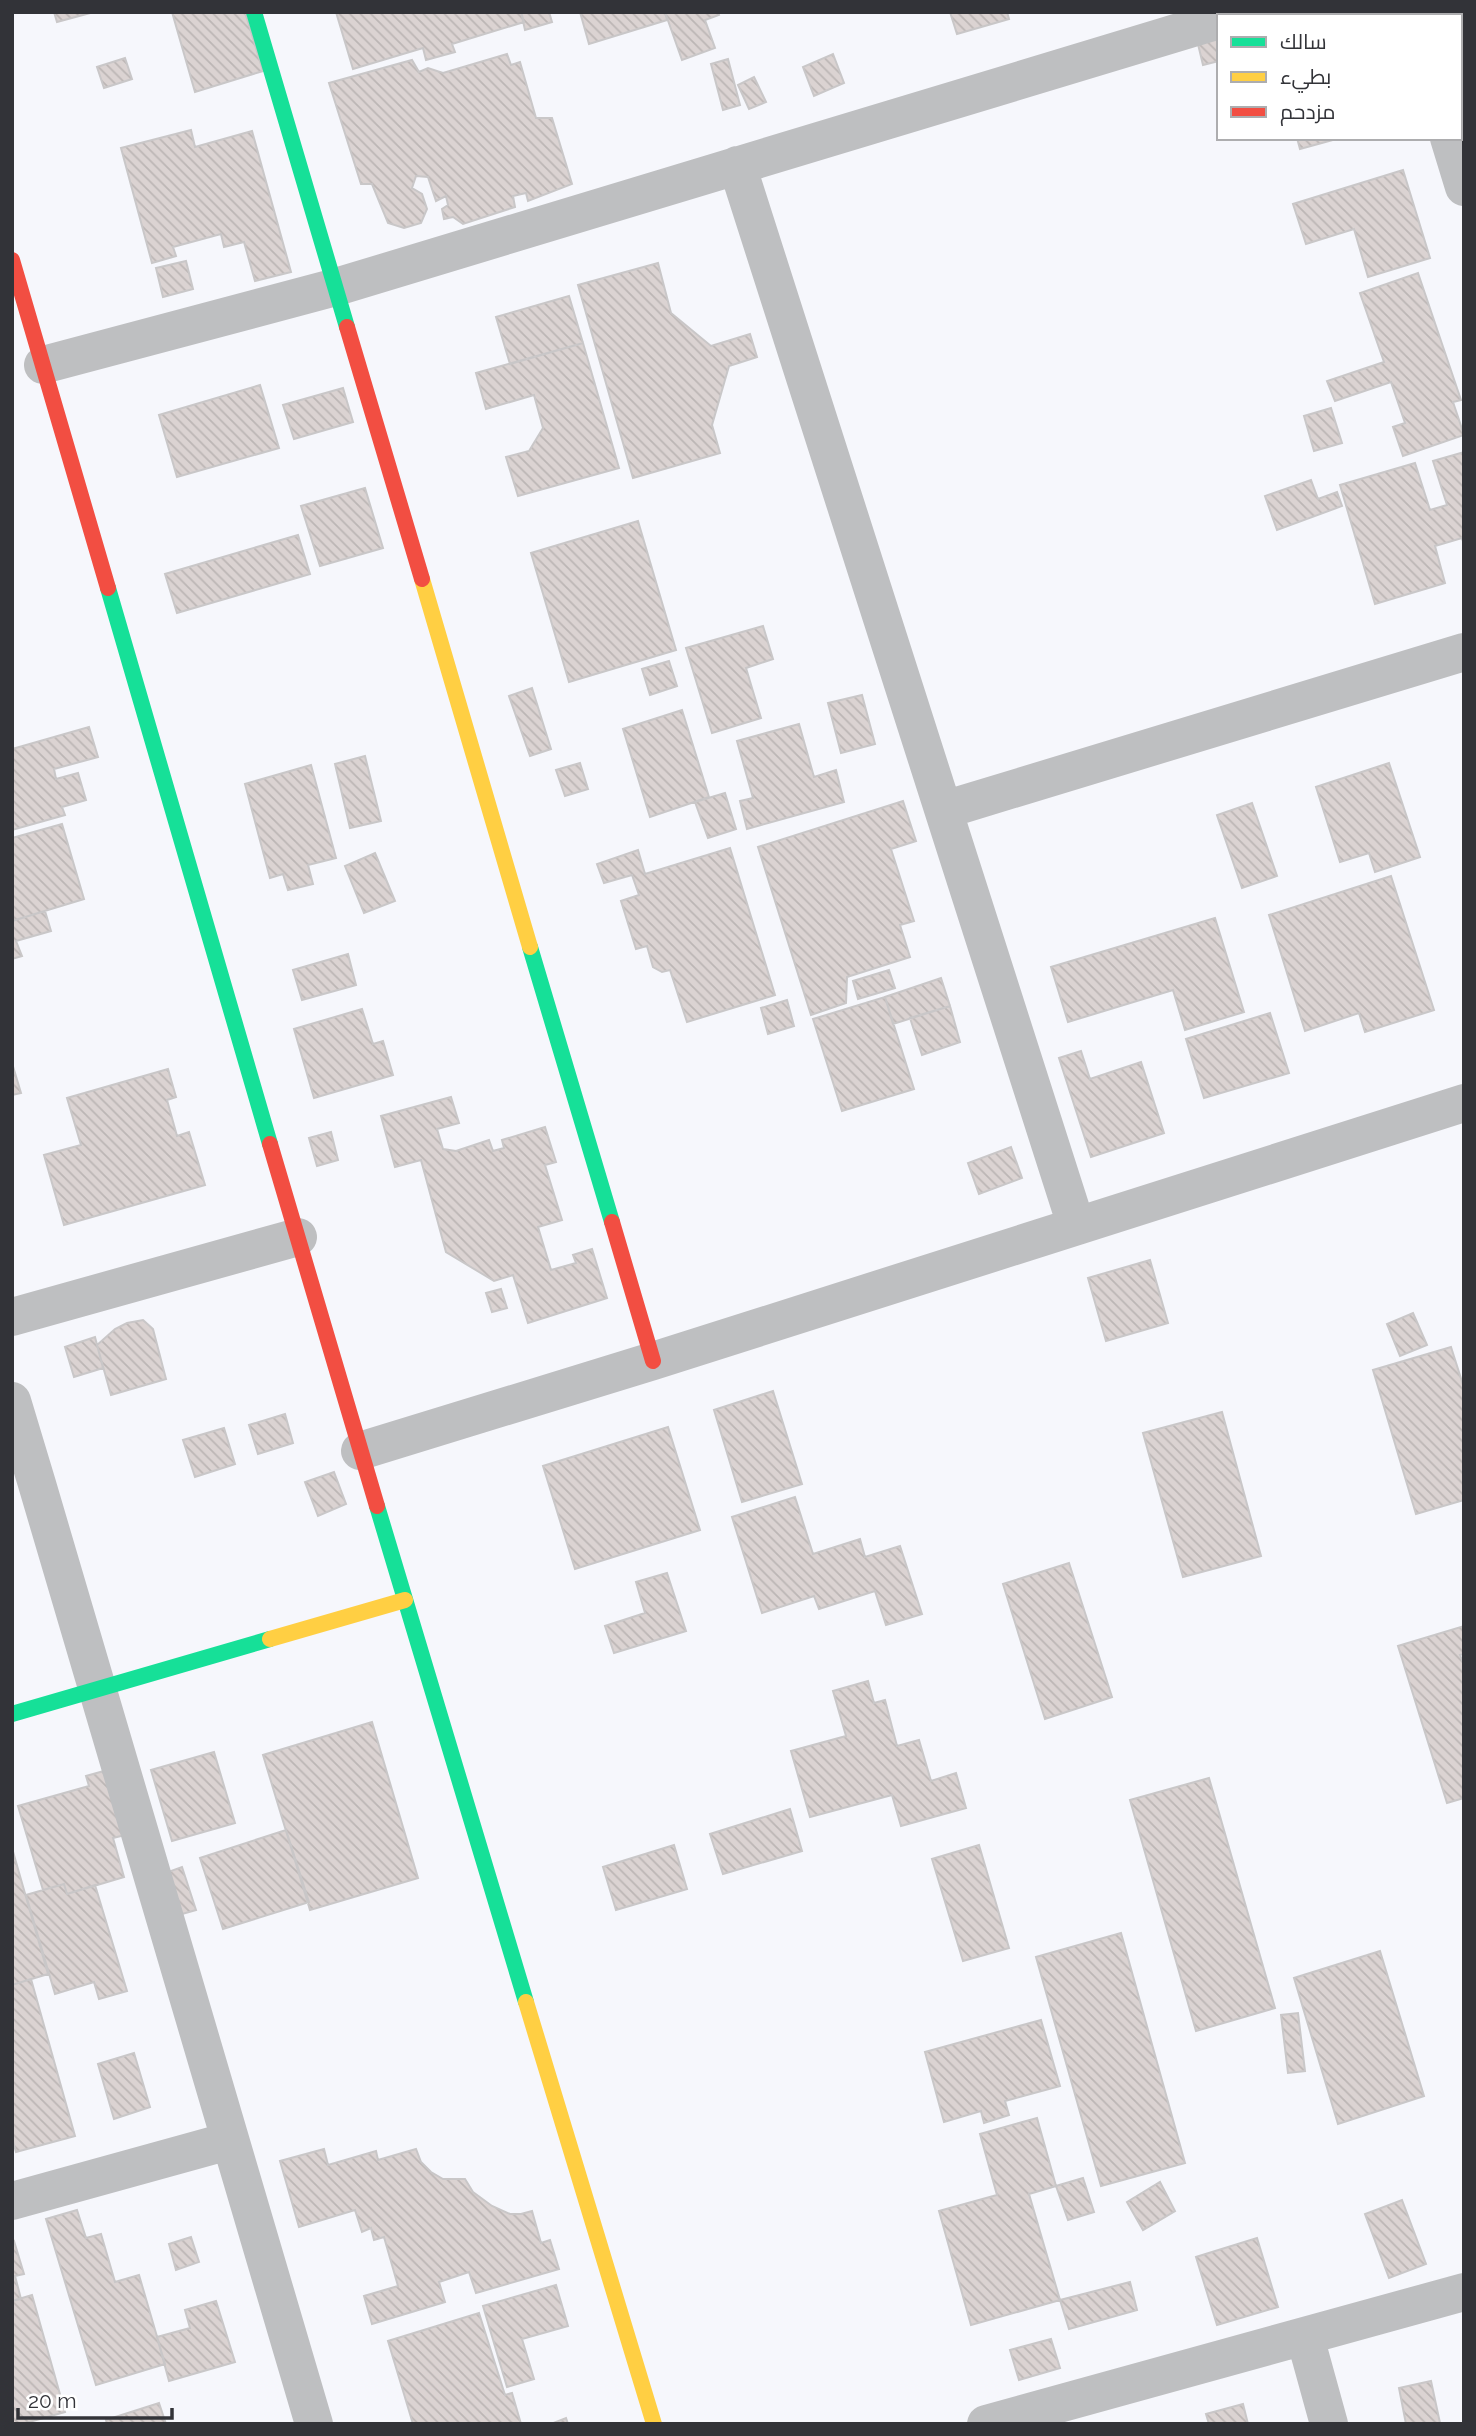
<svg xmlns="http://www.w3.org/2000/svg" width="1476" height="2436" font-family="Raleway,Cairo,sans-serif">
	<style>
		.building { fill: url(#building-back-hatch); stroke: #c9c7c8; stroke-width: 2 }
		.lines { fill: none; stroke-linecap: round; stroke-linejoin: round }
		.street { stroke: #bebfc1; stroke-width: 38 }
		.fast { stroke: #16e098; stroke-width: 16 }
		.slow { stroke: #ffcf43; stroke-width: 16 }
		.jam { stroke: #f24e42; stroke-width: 16 }
	</style>
	<defs>
		<pattern id="building-back-hatch" width="6" height="6" patternUnits="userSpaceOnUse" patternTransform="scale(1.75)"><rect width="6" height="6" fill="#dbd3d2"/><path d="M-1 5l2 2M0 0l6 6M5-1l2 2" fill="none" stroke="#bcb6b5"/></pattern>
	</defs>
	<rect width="100%" height="100%" fill="#f6f7fc"/>
	<path class="building" d="M 54,12 L 94,12 L 57,22 Z
		M 172,12 L 245,12 L 263,71 L 195,92 Z
		M 336,12 L 521,12 L 524,22 L 452,44 L 455,52 L 426,60 L 423,48 L 353,69 Z
		M 521,12 L 549,12 L 552,22 L 525,30 Z
		M 580,12 L 665,12 L 667,20 L 589,44 Z
		M 665,12 L 718,12 L 719,15 L 705,20 L 715,48 L 682,60 Z
		M 950,12 L 1007,12 L 1009,19 L 957,34 Z
		M 1291,12 L 1355,12 L 1356,16 L 1278,16 Z
		M 1219,33 L 1219,61 L 1203,65 L 1197,40 Z
		M 507,54 L 511,65 L 520,62 L 536,118 L 552,118 L 572,184 L 528,201 L 526,193 L 513,196 L 515,207 L 463,224 L 453,217 L 444,219 L 442,209 L 448,205 L 446,196 L 436,201 L 428,177 L 416,176 L 412,188 L 422,194 L 427,209 L 421,223 L 404,228 L 388,223 L 372,184 L 361,184 L 329,83 L 412,60 L 419,72 L 428,68 L 443,73 Z
		M 833,54 L 844,83 L 814,96 L 803,67 Z
		M 125,58 L 132,79 L 104,88 L 97,67 Z
		M 728,59 L 740,105 L 723,110 L 711,64 Z
		M 754,77 L 766,102 L 749,109 L 738,85 Z
		M 191,130 L 195,147 L 252,131 L 291,272 L 255,281 L 244,242 L 224,247 L 221,234 L 173,247 L 176,256 L 152,263 L 121,148 Z
		M 1297,138 L 1340,138 L 1300,149 Z
		M 1403,170 L 1430,258 L 1368,277 L 1354,229 L 1306,244 L 1293,204 Z
		M 186,261 L 193,289 L 163,297 L 156,268 Z
		M 658,263 L 671,313 L 711,346 L 750,334 L 757,357 L 729,366 L 712,425 L 720,453 L 633,478 L 578,285 Z
		M 1418,273 L 1461,400 L 1453,402 L 1464,435 L 1403,456 L 1393,427 L 1405,423 L 1391,382 L 1335,401 L 1327,381 L 1384,362 L 1360,293 Z
		M 569,296 L 583,343 L 510,364 L 496,317 Z
		M 583,343 L 619,468 L 518,496 L 506,457 L 529,451 L 543,428 L 534,395 L 486,409 L 476,373 Z
		M 260,385 L 279,448 L 177,477 L 159,415 Z
		M 343,388 L 353,422 L 294,439 L 283,405 Z
		M 1331,408 L 1342,443 L 1314,451 L 1304,416 Z
		M 1464,452 L 1464,545 L 1462,538 L 1435,546 L 1445,583 L 1375,604 L 1340,485 L 1415,463 L 1430,510 L 1447,505 L 1433,461 Z
		M 1311,480 L 1318,499 L 1337,492 L 1342,506 L 1277,530 L 1265,496 Z
		M 365,488 L 383,548 L 320,566 L 301,506 Z
		M 638,521 L 676,650 L 569,682 L 531,553 Z
		M 298,535 L 310,574 L 177,613 L 165,574 Z
		M 763,626 L 773,659 L 746,668 L 761,718 L 712,733 L 686,648 Z
		M 669,661 L 677,686 L 650,695 L 642,669 Z
		M 532,688 L 551,749 L 530,756 L 509,696 Z
		M 862,695 L 875,744 L 841,753 L 828,703 Z
		M 682,710 L 709,797 L 650,817 L 623,729 Z
		M 799,724 L 814,777 L 836,770 L 844,802 L 747,829 L 740,801 L 753,798 L 737,741 Z
		M 89,727 L 98,757 L 54,769 L 56,779 L 78,773 L 86,800 L 62,807 L 65,815 L 12,830 L 12,749 Z
		M 365,756 L 381,821 L 350,828 L 335,764 Z
		M 580,763 L 588,789 L 565,796 L 556,770 Z
		M 1389,763 L 1420,857 L 1375,872 L 1369,853 L 1340,862 L 1316,787 Z
		M 311,765 L 336,858 L 308,865 L 313,884 L 288,890 L 283,874 L 270,878 L 245,784 Z
		M 725,793 L 736,829 L 708,838 L 695,802 Z
		M 903,801 L 916,841 L 891,849 L 914,921 L 900,925 L 910,957 L 847,977 L 846,1003 L 811,1015 L 758,847 Z
		M 1252,803 L 1277,876 L 1242,888 L 1217,815 Z
		M 62,824 L 84,899 L 12,921 L 12,838 Z
		M 730,848 L 775,995 L 687,1022 L 670,970 L 662,972 L 653,967 L 647,946 L 636,949 L 621,901 L 639,895 L 632,875 L 604,883 L 597,864 L 638,850 L 645,874 Z
		M 375,853 L 395,901 L 364,913 L 345,866 Z
		M 1391,876 L 1434,1010 L 1365,1032 L 1359,1013 L 1305,1031 L 1269,915 Z
		M 45,911 L 51,931 L 16,941 L 22,956 L 12,959 L 12,921 Z
		M 1215,918 L 1244,1012 L 1185,1030 L 1173,990 L 1068,1022 L 1051,967 Z
		M 348,954 L 356,985 L 302,1000 L 293,970 Z
		M 889,970 L 895,988 L 858,999 L 853,981 Z
		M 941,978 L 950,1006 L 893,1024 L 885,997 Z
		M 885,997 L 914,1089 L 842,1111 L 813,1019 Z
		M 787,1000 L 794,1026 L 768,1034 L 761,1008 Z
		M 950,1006 L 960,1042 L 922,1055 L 910,1018 Z
		M 362,1009 L 373,1044 L 383,1041 L 393,1075 L 314,1098 L 294,1029 Z
		M 1270,1013 L 1289,1073 L 1204,1098 L 1186,1039 Z
		M 1081,1051 L 1090,1079 L 1141,1062 L 1164,1133 L 1091,1157 L 1059,1058 Z
		M 12,1063 L 21,1093 L 12,1095 Z
		M 168,1069 L 176,1097 L 167,1100 L 177,1136 L 189,1132 L 205,1185 L 64,1225 L 44,1155 L 81,1145 L 67,1098 Z
		M 451,1097 L 459,1123 L 437,1129 L 443,1149 L 456,1151 L 489,1140 L 493,1151 L 504,1148 L 502,1140 L 545,1127 L 556,1162 L 545,1165 L 562,1220 L 538,1227 L 551,1270 L 576,1263 L 573,1255 L 592,1249 L 607,1298 L 528,1323 L 513,1275 L 494,1281 L 446,1252 L 421,1160 L 395,1167 L 381,1116 Z
		M 331,1132 L 338,1160 L 317,1166 L 309,1138 Z
		M 1011,1147 L 1022,1178 L 979,1194 L 968,1163 Z
		M 1150,1260 L 1168,1323 L 1106,1341 L 1088,1278 Z
		M 501,1289 L 507,1308 L 492,1312 L 486,1293 Z
		M 1413,1313 L 1427,1345 L 1400,1356 L 1387,1324 Z
		M 143,1320 L 153,1329 L 166,1379 L 111,1395 L 97,1345 L 115,1329 L 127,1323 Z
		M 95,1337 L 103,1368 L 74,1377 L 65,1347 Z
		M 1451,1347 L 1464,1388 L 1464,1500 L 1416,1514 L 1373,1370 Z
		M 773,1391 L 802,1484 L 742,1502 L 714,1410 Z
		M 1222,1412 L 1261,1556 L 1183,1577 L 1143,1433 Z
		M 285,1414 L 293,1443 L 258,1454 L 249,1425 Z
		M 668,1427 L 700,1530 L 575,1569 L 543,1466 Z
		M 224,1428 L 235,1464 L 195,1477 L 183,1440 Z
		M 334,1472 L 346,1504 L 318,1516 L 305,1482 Z
		M 795,1497 L 813,1554 L 860,1539 L 865,1557 L 900,1546 L 922,1614 L 886,1625 L 875,1591 L 819,1609 L 814,1596 L 762,1613 L 732,1517 Z
		M 1069,1563 L 1112,1697 L 1045,1719 L 1003,1584 Z
		M 667,1573 L 686,1631 L 614,1653 L 605,1626 L 645,1613 L 636,1582 Z
		M 1464,1626 L 1464,1654 L 1460,1655 L 1464,1665 L 1464,1798 L 1447,1803 L 1398,1646 Z
		M 868,1681 L 874,1703 L 885,1700 L 897,1746 L 919,1740 L 931,1781 L 956,1773 L 966,1808 L 901,1826 L 892,1795 L 810,1817 L 791,1751 L 846,1736 L 833,1691 Z
		M 372,1722 L 418,1878 L 310,1910 L 263,1755 Z
		M 214,1752 L 235,1823 L 172,1841 L 151,1770 Z
		M 111,1769 L 129,1834 L 113,1838 L 124,1877 L 67,1894 L 64,1884 L 43,1890 L 18,1806 L 89,1786 L 86,1776 Z
		M 1209,1778 L 1275,2008 L 1196,2031 L 1130,1800 Z
		M 790,1809 L 802,1851 L 723,1874 L 710,1834 Z
		M 286,1830 L 309,1902 L 223,1929 L 200,1858 Z
		M 674,1845 L 687,1889 L 616,1910 L 603,1867 Z
		M 979,1845 L 1009,1948 L 963,1961 L 932,1859 Z
		M 12,1848 L 48,1974 L 12,1985 Z
		M 182,1867 L 196,1910 L 182,1914 L 168,1872 Z
		M 64,1884 L 67,1894 L 95,1885 L 127,1991 L 99,1999 L 94,1982 L 55,1994 L 26,1895 Z
		M 1121,1933 L 1185,2163 L 1101,2186 L 1036,1957 Z
		M 1380,1951 L 1424,2096 L 1338,2124 L 1294,1978 Z
		M 31,1979 L 75,2136 L 16,2152 L 12,2138 L 12,1985 Z
		M 1298,2013 L 1305,2071 L 1288,2073 L 1281,2015 Z
		M 1041,2020 L 1060,2086 L 1005,2101 L 1009,2115 L 984,2123 L 981,2111 L 944,2122 L 925,2052 Z
		M 134,2053 L 150,2107 L 114,2119 L 98,2064 Z
		M 1037,2118 L 1056,2186 L 1029,2194 L 1060,2300 L 971,2325 L 939,2211 L 997,2195 L 980,2134 Z
		M 324,2149 L 328,2165 L 376,2151 L 378,2160 L 416,2149 L 421,2162 L 431,2172 L 443,2179 L 465,2179 L 473,2192 L 492,2206 L 510,2214 L 521,2214 L 532,2211 L 541,2243 L 550,2240 L 559,2269 L 476,2293 L 469,2272 L 439,2282 L 445,2302 L 372,2324 L 364,2296 L 398,2286 L 384,2237 L 374,2240 L 371,2228 L 362,2232 L 355,2210 L 299,2227 L 280,2161 Z
		M 1083,2178 L 1094,2212 L 1068,2220 L 1056,2186 Z
		M 1160,2182 L 1175,2211 L 1143,2230 L 1127,2202 Z
		M 1402,2200 L 1426,2264 L 1389,2278 L 1365,2214 Z
		M 77,2210 L 86,2238 L 101,2234 L 115,2282 L 139,2275 L 165,2364 L 96,2385 L 46,2219 Z
		M 191,2237 L 199,2262 L 176,2270 L 169,2244 Z
		M 1257,2238 L 1278,2307 L 1217,2325 L 1196,2257 Z
		M 14,2241 L 24,2274 L 15,2276 L 21,2299 L 12,2301 L 12,2242 Z
		M 1130,2282 L 1137,2310 L 1069,2329 L 1060,2300 Z
		M 556,2285 L 568,2326 L 522,2339 L 534,2379 L 507,2387 L 483,2306 Z
		M 32,2295 L 65,2412 L 22,2424 L 12,2424 L 12,2301 Z
		M 216,2301 L 235,2362 L 169,2381 L 157,2337 L 190,2328 L 185,2310 Z
		M 479,2313 L 505,2395 L 512,2393 L 521,2424 L 413,2424 L 388,2341 Z
		M 1051,2339 L 1060,2368 L 1019,2380 L 1010,2350 Z
		M 1431,2381 L 1440,2423 L 1406,2424 L 1399,2388 Z
		M 159,2403 L 166,2424 L 107,2424 L 106,2420 Z
		M 1243,2404 L 1248,2424 L 1209,2424 L 1206,2414 Z
		M 566,2418 L 568,2424 L 551,2424 Z"/>
	<g class="lines">
		<path class="street" d="M 1411,12 L 1412,16
			M 1449,138 L 1464,187
			M 737,165 L 1076,1225
			M 43,365 L 336,287 L 1219,20
			M 944,810 L 1464,652
			M 12,1317 L 298,1237
			M 12,1401 C 115,1741 211,2083 314,2424
			M 360,1451 L 653,1361 L 1464,1103
			M 12,2201 L 229,2141
			M 1305,2337 L 1329,2424
			M 986,2424 L 1464,2292"/>
		<path class="fast" d="M 254,12 L 347,327
			M 108,588 L 270,1144
			M 530,947 L 612,1222
			M 377,1506 L 526,2002
			M 12,1714 L 270,1639"/>
		<path class="slow" d="M 422,579 L 530,947
			M 270,1639 L 405,1600
			M 526,2002 L 654,2424"/>
		<path class="jam" d="M 12,260 L 108,588
			M 347,327 L 422,579
			M 270,1144 L 377,1506
			M 612,1222 L 653,1361"/>
	</g>
	<rect width="1476" height="2436" fill="none" stroke="#323338" stroke-width="28"/>
	<rect x="1217" y="14" width="245" height="126" fill="#ffffff" stroke="#adadaf" stroke-width="2"/>
	<rect x="1231" y="37" width="35" height="10" fill="#16e098" stroke="#adadaf" stroke-width="2"/>
	<text x="1280" y="49" font-size="21" fill="#323338">سالك</text>
	<rect x="1231" y="72" width="35" height="10" fill="#ffcf43" stroke="#adadaf" stroke-width="2"/>
	<text x="1280" y="84" font-size="21" fill="#323338">بطيء</text>
	<rect x="1231" y="107" width="35" height="10" fill="#f24e42" stroke="#adadaf" stroke-width="2"/>
	<text x="1280" y="119" font-size="21" fill="#323338">مزدحم</text>
	<path d="M18 2408v10h154v-10" fill="none" stroke="#323338" stroke-width="3.5"/>
	<text x="28" y="2408" font-size="21" fill="#323338" stroke="#ffffff" stroke-width="5" paint-order="stroke">20 m</text>
</svg>
